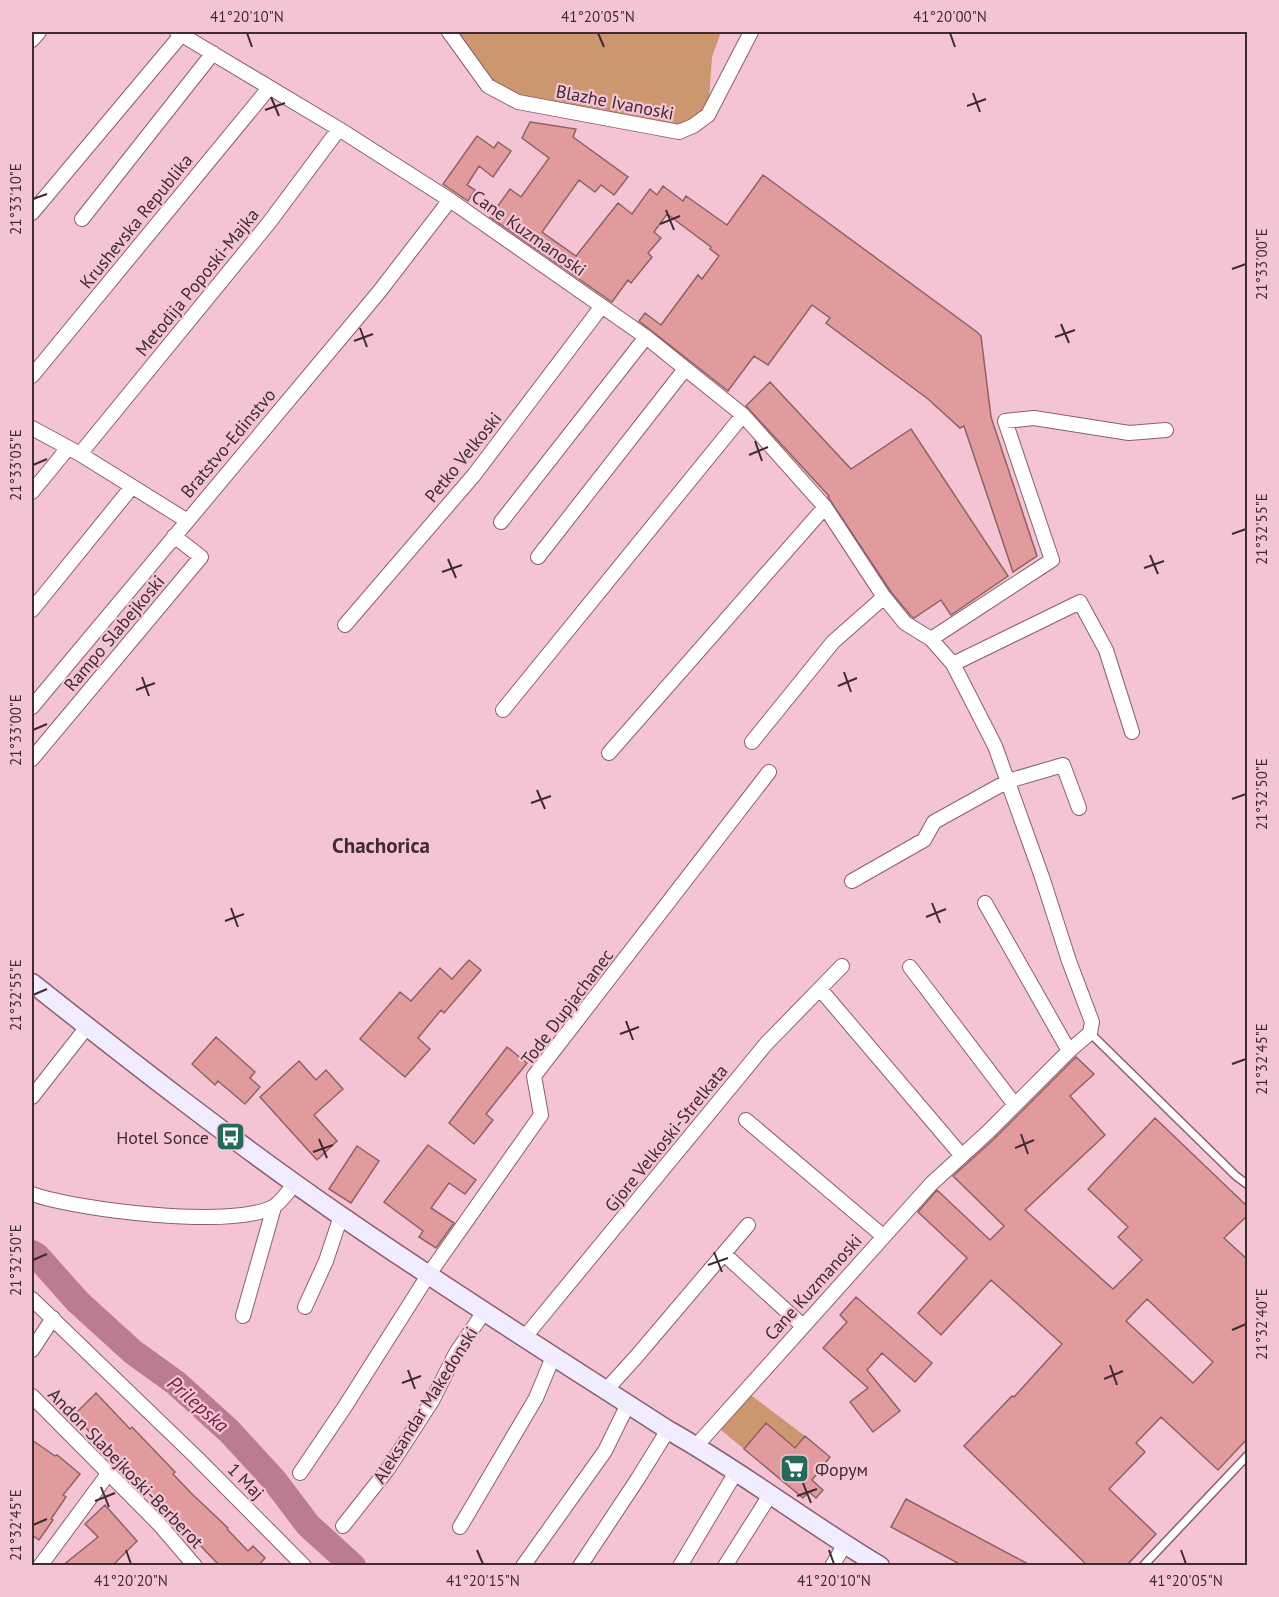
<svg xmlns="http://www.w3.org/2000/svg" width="1279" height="1597" font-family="'PT Sans',sans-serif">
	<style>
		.forest { fill: #cc966f }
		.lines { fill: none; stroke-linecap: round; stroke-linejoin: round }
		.river { stroke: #bb7b92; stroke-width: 26 }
		.building { fill: #e19b9d; stroke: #8f6264; stroke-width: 1.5; fill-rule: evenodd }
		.lane-casing { stroke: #895f6e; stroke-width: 10 }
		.street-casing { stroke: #895f6e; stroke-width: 16 }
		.secondary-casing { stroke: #895f6e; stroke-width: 21 }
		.lane { stroke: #fff; stroke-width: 7 }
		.street { stroke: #fff; stroke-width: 14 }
		.secondary { stroke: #f1ecff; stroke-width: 18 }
		.ticks { fill: none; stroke: #3f2c33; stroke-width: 2 }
		.labels { text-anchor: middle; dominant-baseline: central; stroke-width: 4.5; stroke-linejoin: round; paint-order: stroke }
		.street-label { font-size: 18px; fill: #3f2c33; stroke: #f4c4d4 }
		.poi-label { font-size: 18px; fill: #3f2c33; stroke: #f4c4d4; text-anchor: end }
		.water-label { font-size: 20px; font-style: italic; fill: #6c1f41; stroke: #f4c4d4 }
		.quarter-label { font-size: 21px; font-weight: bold; fill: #3f2c33; stroke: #f4c4d4 }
		.neatline { fill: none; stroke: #3f2c33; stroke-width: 2 }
		.ticks-label { font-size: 15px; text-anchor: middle; fill: #3f2c33 }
	</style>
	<rect width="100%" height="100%" fill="#f4c4d4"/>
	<path class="forest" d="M 449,32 L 721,32 L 712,57 L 708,115 L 679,132 L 564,110 L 488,86 Z
		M 744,1390 L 805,1436 L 795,1448 L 766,1423 L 744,1449 L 715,1425 Z"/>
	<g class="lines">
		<path class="river" d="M 32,1253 L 37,1256 L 78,1302 L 133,1352 L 176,1383 L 229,1431 L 274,1480 L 308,1525 L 353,1566"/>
	</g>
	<path class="building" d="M 530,122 L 576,129 L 573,137 L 628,177 L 614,195 L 601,185 L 595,192 L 579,180 L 542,232 L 576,256 L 618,203 L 632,214 L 650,189 L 657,195 L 663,186 L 683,201 L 686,196 L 727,225 L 763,175 L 977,332 L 981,336 L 991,417 L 1037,556 L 1013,572 L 964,426 L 960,428 L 928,399 L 826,323 L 830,318 L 812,305 L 768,365 L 754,356 L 728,391 L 639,321 L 645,313 L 661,325 L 698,275 L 702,279 L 719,256 L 710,249 L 711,247 L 667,214 L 654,232 L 661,238 L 648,253 L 652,257 L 631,283 L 628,280 L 612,302 L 490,217 L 510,189 L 521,197 L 549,158 L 522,138 Z
		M 477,136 L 494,148 L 498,142 L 511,151 L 493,177 L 479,166 L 467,185 L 475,190 L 468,201 L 443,184 Z
		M 770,382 L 851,469 L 911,429 L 1008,576 L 951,615 L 941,600 L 914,618 L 911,616 L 891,592 L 828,497 L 829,496 L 746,406 Z
		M 469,960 L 481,970 L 444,1013 L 441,1010 L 418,1038 L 430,1049 L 405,1077 L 360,1039 L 400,992 L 411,1001 L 440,968 L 452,979 Z
		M 216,1037 L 255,1072 L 250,1078 L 260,1087 L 245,1104 L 218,1081 L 215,1085 L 192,1064 Z
		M 507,1047 L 527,1063 L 486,1114 L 493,1120 L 474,1144 L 449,1123 Z
		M 1076,1057 L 1094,1074 L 1070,1096 L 1105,1135 L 1025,1210 L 1113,1289 L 1142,1260 L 1118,1237 L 1128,1227 L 1088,1189 L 1155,1118 L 1248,1207 L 1248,1215 L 1224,1238 L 1248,1260 L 1248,1438 L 1218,1470 L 1161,1417 L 1136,1443 L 1145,1452 L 1109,1489 L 1156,1534 L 1126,1566 L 1088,1566 L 964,1446 L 1012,1396 L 1014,1397 L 1062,1344 L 991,1280 L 941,1335 L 918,1313 L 967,1258 L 918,1212 L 937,1190 L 990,1240 L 1004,1226 L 953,1176 L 994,1139 ZM 1147,1299 L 1213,1362 L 1193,1383 L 1126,1321 Z
		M 299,1061 L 316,1080 L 326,1070 L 343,1089 L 314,1115 L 337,1141 L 317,1160 L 260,1097 Z
		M 428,1145 L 476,1180 L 465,1194 L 449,1183 L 431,1208 L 454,1223 L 436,1248 L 419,1237 L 423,1231 L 384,1202 Z
		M 357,1146 L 379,1161 L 351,1203 L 329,1189 Z
		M 856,1297 L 932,1363 L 915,1382 L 882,1353 L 867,1370 L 900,1411 L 873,1432 L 850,1402 L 868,1388 L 823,1348 L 847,1322 L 840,1315 Z
		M 96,1393 L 130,1429 L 132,1427 L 175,1472 L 173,1474 L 191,1493 L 228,1528 L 227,1529 L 248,1551 L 253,1546 L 265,1558 L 258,1566 L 220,1566 L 170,1514 L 168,1517 L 153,1501 L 74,1415 Z
		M 766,1423 L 795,1448 L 805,1436 L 830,1457 L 812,1480 L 823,1490 L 816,1498 L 809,1492 L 803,1498 L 744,1449 Z
		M 32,1440 L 55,1456 L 57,1455 L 80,1474 L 63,1495 L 66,1497 L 51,1519 L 53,1520 L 39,1540 L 32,1535 Z
		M 906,1499 L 1032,1566 L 963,1566 L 891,1527 Z
		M 105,1505 L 137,1541 L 112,1566 L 62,1566 L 98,1537 L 85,1524 Z"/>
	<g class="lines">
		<defs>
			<path id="lane" d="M 1090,1033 L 1236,1176 L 1248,1185
				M 1143,1566 L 1248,1455"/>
			<path id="street" d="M 177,32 L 339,129 L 450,200 L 646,337 L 743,415 L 825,507 L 884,597 L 905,623 L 931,639 L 953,664 L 995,746 L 1042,877 L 1069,961 L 1092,1022 L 1090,1033 L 1069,1051 L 988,1132 L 931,1184 L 696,1446
				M 449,32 L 488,86 L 518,102 L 679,132 L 693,126 L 708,115 L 751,32
				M 32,40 L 39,32
				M 32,213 L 182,34
				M 82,219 L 213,53
				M 32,376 L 269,88
				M 32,428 L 80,454 L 186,520
				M 80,454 L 268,224 L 339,129
				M 32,492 L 68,448
				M 501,522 L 646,337
				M 538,557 L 685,369
				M 32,610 L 131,488
				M 345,625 L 474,475 L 602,306
				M 931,639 L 1052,560 L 1005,421 L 1034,418 L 1129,433 L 1166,430
				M 953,664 L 1080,602 L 1106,650 L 1132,732
				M 32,707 L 379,292 L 450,200
				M 503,710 L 743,415
				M 752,742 L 833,642 L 884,597
				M 609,753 L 825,507
				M 32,759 L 201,557 L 174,536
				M 852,881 L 924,840 L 934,822 L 1008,781 L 1063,765 L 1079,808
				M 985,903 L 1069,1051
				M 910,967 L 1015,1105
				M 820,989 L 962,1156
				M 32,1097 L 87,1027
				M 746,1120 L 883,1236
				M 32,1194 C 78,1210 231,1229 273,1207 C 281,1203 289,1190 295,1183
				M 724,1254 L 803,1326
				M 32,1299 L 197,1458 L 304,1566
				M 305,1307 L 326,1261 L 341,1216
				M 243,1316 L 274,1207
				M 524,1338 L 766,1044 L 842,966
				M 32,1350 L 53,1318
				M 606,1390 L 636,1357 L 748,1225
				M 32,1396 L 159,1524 L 195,1566
				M 300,1473 L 344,1408 L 429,1274 L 541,1115 L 534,1076 L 769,772
				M 343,1526 L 388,1469 L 432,1401 L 456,1353 L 484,1312
				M 460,1527 L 536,1398 L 553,1357
				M 40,1566 L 108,1474
				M 523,1566 L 605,1451 L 628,1404
				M 580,1566 L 637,1480 L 668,1430
				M 680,1566 L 736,1472
				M 725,1566 L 770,1495
				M 832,1566 L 845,1544"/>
			<path id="secondary" d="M 32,983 C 133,1063 234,1142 341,1216 C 448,1290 558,1359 668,1430 C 741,1471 808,1523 880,1566"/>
		</defs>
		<use href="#lane" class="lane-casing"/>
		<use href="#street" class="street-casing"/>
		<use href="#secondary" class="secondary-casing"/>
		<use href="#lane" class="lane"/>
		<use href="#street" class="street"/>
		<use href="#secondary" class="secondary"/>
	</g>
	<path class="ticks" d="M 247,33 L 252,47M 598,33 L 604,47M 950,33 L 955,47M 973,93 L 980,112M 271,97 L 279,116M 967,106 L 986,99M 265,110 L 285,103M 33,199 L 47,194M 666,210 L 674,230M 660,224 L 680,216M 1232,269 L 1246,264M 1061,324 L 1069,343M 360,328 L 367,347M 1055,337 L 1075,330M 354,341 L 373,334M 755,441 L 762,461M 749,455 L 768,447M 33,465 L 47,459M 1232,534 L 1246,529M 1150,555 L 1158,574M 448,559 L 456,578M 1144,568 L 1164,561M 442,572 L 462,565M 844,672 L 851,692M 142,677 L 149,696M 838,686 L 857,678M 136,690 L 155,683M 33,730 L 47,724M 537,790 L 545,809M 1232,799 L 1246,794M 531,803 L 551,796M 932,903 L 940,923M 231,908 L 238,927M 926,917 L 946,909M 225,921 L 244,914M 33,995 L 47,989M 626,1021 L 633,1040M 620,1034 L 639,1027M 1232,1064 L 1246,1059M 1021,1134 L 1028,1154M 319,1139 L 327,1158M 1015,1148 L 1034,1140M 313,1152 L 333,1145M 714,1252 L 722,1272M 33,1260 L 47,1254M 708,1265 L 728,1258M 1232,1330 L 1246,1324M 1110,1365 L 1117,1385M 408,1370 L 415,1389M 1104,1379 L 1123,1371M 402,1383 L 421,1376M 803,1483 L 811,1503M 101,1487 L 109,1507M 797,1496 L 817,1489M 95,1501 L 115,1493M 33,1525 L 47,1519M 126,1550 L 131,1564M 477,1550 L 483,1564M 829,1550 L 834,1564M 1181,1550 L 1186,1564"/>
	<defs>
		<symbol id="bus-square" viewBox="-11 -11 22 22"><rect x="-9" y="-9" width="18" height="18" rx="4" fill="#25695a" stroke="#f4c4d4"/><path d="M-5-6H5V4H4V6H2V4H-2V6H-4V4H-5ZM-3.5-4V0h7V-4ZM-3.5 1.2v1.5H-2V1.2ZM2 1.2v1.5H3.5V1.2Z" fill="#fff"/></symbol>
		<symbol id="supermarket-square" viewBox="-11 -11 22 22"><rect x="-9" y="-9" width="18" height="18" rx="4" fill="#25695a" stroke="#f4c4d4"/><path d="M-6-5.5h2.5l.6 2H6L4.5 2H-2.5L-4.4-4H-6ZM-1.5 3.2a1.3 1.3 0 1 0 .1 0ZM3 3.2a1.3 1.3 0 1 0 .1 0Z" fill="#fff"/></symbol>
	</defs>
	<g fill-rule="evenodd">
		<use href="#bus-square" x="214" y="1120" width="33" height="33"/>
		<use href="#supermarket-square" x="778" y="1452" width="33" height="33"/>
	</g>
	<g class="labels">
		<g class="street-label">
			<text transform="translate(615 102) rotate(11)">Blazhe Ivanoski</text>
			<text transform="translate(136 221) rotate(-51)">Krushevska Republika</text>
			<text transform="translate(529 233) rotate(35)">Cane Kuzmanoski</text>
			<text transform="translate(197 282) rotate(-51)">Metodija Poposki-Majka</text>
			<text transform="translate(228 443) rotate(-50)">Bratstvo-Edinstvo</text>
			<text transform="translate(463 457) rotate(-51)">Petko Velkoski</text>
			<text transform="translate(114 633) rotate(-50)">Rampo Slabejkoski</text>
			<text transform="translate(567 1007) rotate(-53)">Tode Dupjachanec</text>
			<text transform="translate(666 1138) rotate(-51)">Gjore Velkoski-Strelkata</text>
			<text transform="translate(813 1287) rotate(-48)">Cane Kuzmanoski</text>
			<text transform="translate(425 1405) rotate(-58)">Aleksandar Makedonski</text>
			<text transform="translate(126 1468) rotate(46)">Andon Slabejkoski-Berberot</text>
			<text transform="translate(246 1481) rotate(45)">1 Maj</text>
		</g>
		<g class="poi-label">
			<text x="209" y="1137">Hotel Sonce</text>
			<text x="815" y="1469" text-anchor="start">Форум</text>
		</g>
		<g class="water-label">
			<text transform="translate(198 1404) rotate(41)">Prilepska</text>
		</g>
		<g class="quarter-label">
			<text x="381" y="845">Chachorica</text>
		</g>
	</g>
	<rect width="1279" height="1597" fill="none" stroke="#f4c4d4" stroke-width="66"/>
	<rect x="33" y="33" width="1213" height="1531" class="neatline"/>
	<g class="ticks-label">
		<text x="247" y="22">41°20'10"N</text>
		<text x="598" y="22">41°20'05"N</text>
		<text x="950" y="22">41°20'00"N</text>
		<text transform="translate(16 199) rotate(-90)" y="5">21°33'10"E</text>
		<text transform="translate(1262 264) rotate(-90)" y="5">21°33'00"E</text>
		<text transform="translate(16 465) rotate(-90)" y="5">21°33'05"E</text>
		<text transform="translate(1262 529) rotate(-90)" y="5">21°32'55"E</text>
		<text transform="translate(16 730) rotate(-90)" y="5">21°33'00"E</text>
		<text transform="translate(1262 794) rotate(-90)" y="5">21°32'50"E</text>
		<text transform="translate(16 995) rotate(-90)" y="5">21°32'55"E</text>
		<text transform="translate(1262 1059) rotate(-90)" y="5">21°32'45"E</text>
		<text transform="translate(16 1260) rotate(-90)" y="5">21°32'50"E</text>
		<text transform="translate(1262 1324) rotate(-90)" y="5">21°32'40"E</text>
		<text transform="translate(16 1525) rotate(-90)" y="5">21°32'45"E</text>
		<text x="131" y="1586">41°20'20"N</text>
		<text x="483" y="1586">41°20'15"N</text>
		<text x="834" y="1586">41°20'10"N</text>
		<text x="1186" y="1586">41°20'05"N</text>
	</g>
</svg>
